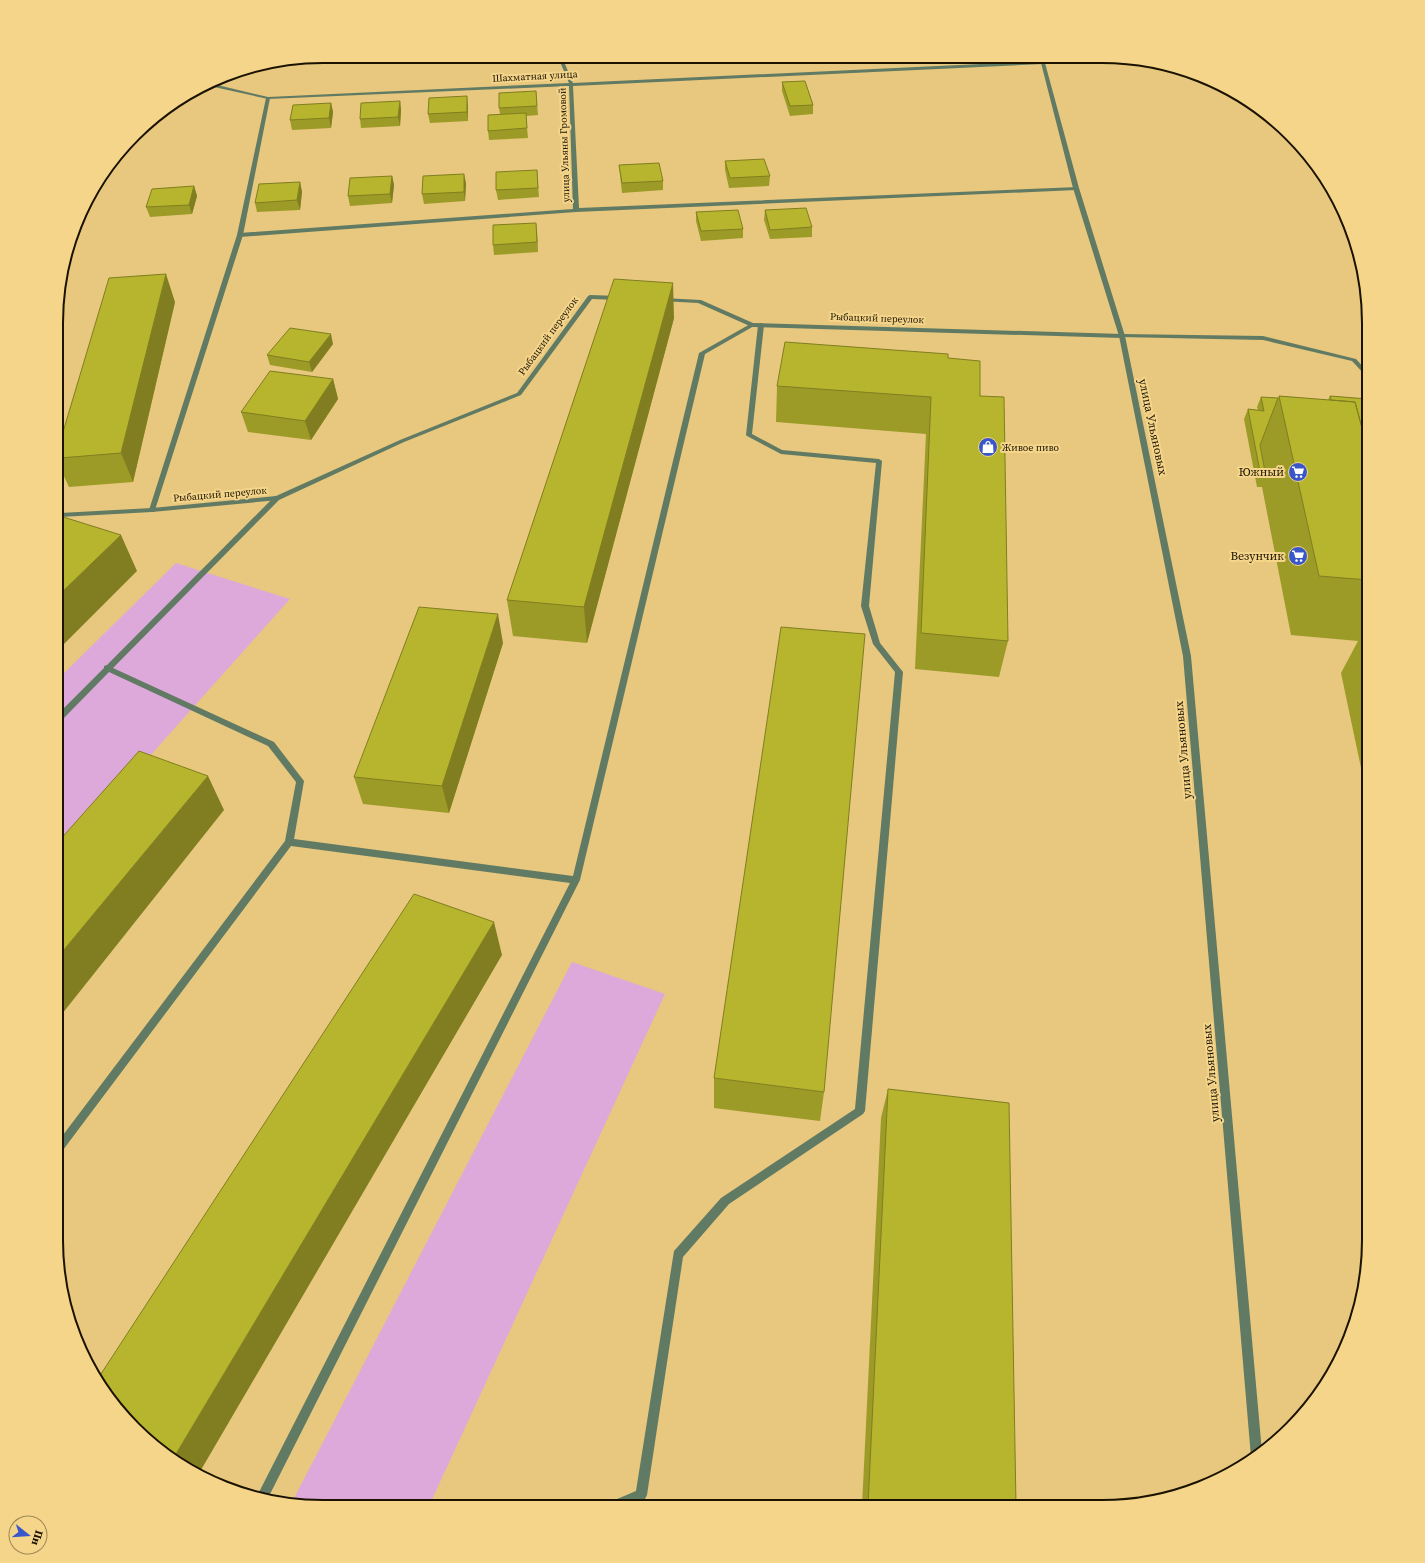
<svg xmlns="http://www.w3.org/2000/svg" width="1425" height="1563" font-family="'Source Serif 4',serif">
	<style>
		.green { fill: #dda9da }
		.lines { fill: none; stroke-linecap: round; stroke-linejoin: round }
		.service { fill: #617a64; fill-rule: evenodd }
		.minor { fill: #617a64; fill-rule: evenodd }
		.tertiary { fill: #617a64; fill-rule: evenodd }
		.wall { fill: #9d9b27 }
		.shaded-wall { fill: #807e20 }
		.building { fill: #b7b42d; stroke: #807e20 }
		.labels { text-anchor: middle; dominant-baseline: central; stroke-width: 4; stroke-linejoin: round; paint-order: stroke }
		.far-street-label { font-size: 10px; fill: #1b1200; stroke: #f4d58a }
		.far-poi-label { font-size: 10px; fill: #1b1200; stroke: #f4d58a; text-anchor: start }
		.street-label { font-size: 12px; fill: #1b1200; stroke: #f4d58a }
		.poi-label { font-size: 12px; fill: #1b1200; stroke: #f4d58a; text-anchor: end }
		.rim { fill: none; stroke: #1b1200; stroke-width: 2 }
	</style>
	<rect width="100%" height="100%" fill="#e7c87e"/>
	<path class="green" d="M 176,563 L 290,599 L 58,859 L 59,678 Z
		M 572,962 L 665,994 L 429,1506 L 306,1506 L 291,1504 Z"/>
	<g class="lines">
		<path class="service" d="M 268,97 L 270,98 L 243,235 L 155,510 L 154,512 L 150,512 L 149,510 L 237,235 L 266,98 Z
			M 752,323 L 754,324 L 754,326 L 705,354 L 580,880 L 267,1500 L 256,1498 L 570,883 L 291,846 L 60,1154 L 57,1156 L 57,1143 L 285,841 L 296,782 L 268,746 L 109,672 L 62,720 L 59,721 L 59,713 L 104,668 L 104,666 L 107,665 L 275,496 L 279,496 L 279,500 L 113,668 L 274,742 L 304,781 L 294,839 L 573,876 L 699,353 Z
			M 761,323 L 764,325 L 752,434 L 782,450 L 879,459 L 882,461 L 869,606 L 880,643 L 903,672 L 865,1111 L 863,1114 L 729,1204 L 683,1257 L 647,1495 L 645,1499 L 627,1506 L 608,1506 L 610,1502 L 636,1491 L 674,1251 L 721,1198 L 855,1109 L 895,672 L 873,644 L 861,606 L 876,463 L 781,454 L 747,436 L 746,435 L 758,325 Z
			M 1122,334 L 1263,336 L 1356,359 L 1368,372 L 1368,377 L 1366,376 L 1352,361 L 1263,340 L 1120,337 L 1120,335 Z"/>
		<path class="minor" d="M 558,57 L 562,57 L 573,83 L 1107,58 L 1043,64 L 573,86 L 579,208 L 1078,187 L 1078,189 L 1076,190 L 576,212 L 240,237 L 237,235 L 240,233 L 573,209 L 569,86 L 268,99 L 205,85 L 209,83 L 268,97 L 569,83 Z
			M 590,295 L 618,296 L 621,298 L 618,300 L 592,299 L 521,395 L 404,442 L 279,500 L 152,512 L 60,517 L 60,513 L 152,508 L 276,496 L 400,440 L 517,393 L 588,296 Z
			M 663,298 L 701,300 L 753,323 L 1122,334 L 1125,336 L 1122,338 L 752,327 L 698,303 L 661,301 L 661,299 Z"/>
		<path class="tertiary" d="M 1036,58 L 1041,58 L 1045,63 L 1079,188 L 1125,336 L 1191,656 L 1262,1452 L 1253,1460 L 1251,1457 L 1183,656 L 1119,336 L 1073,188 L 1041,63 Z"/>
	</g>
	<path class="wall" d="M 782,82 L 813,105 L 813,114 L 790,116 L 782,91 Z
		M 536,91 L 538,115 L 526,116 L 528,138 L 489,140 L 488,131 L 500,114 L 499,108 Z
		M 400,101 L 401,110 L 400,126 L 361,128 L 360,119 Z
		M 331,103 L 333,112 L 331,128 L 292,130 L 290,120 Z
		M 468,106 L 468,121 L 430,123 L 428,114 Z
		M 725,161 L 770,176 L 769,186 L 729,188 L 725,170 Z
		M 619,165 L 663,181 L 663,190 L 622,193 L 620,175 Z
		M 537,170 L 539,197 L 498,200 L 496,190 Z
		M 392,176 L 394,185 L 392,203 L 350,206 L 348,196 Z
		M 300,182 L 302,192 L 300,210 L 257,212 L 255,203 Z
		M 466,183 L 465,201 L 424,204 L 422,194 Z
		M 194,186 L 197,196 L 192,214 L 150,217 L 146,207 Z
		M 765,210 L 812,227 L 812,237 L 770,239 L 764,220 Z
		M 696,212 L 743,229 L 743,238 L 701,241 L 696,221 Z
		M 536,223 L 538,252 L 494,255 L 493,245 Z
		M 175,302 L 133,482 L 69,487 L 60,468 L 60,442 Z
		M 674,318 L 587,643 L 513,636 L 507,600 Z
		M 333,344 L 312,372 L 270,365 L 267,355 Z
		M 948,358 L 980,396 L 1008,641 L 999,677 L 915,669 L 926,434 L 776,422 L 777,386 Z
		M 333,379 L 338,399 L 311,440 L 248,432 L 241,412 Z
		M 1279,396 L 1328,400 L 1330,396 L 1368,399 L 1368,801 L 1341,673 L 1358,641 L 1291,635 L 1262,487 L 1257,487 L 1244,419 L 1248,409 L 1258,410 L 1257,407 L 1261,397 L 1278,398 Z
		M 503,643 L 449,813 L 363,804 L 354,777 Z
		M 714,1078 L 824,1092 L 820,1121 L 714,1108 Z
		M 888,1089 L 1016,1506 L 862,1506 L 881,1118 Z"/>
	<path class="shaded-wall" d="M 467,96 L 468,106 L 468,121 L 467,112 Z
		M 400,101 L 401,110 L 400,126 L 398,117 Z
		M 331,103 L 333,112 L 331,128 L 329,118 Z
		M 464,174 L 466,183 L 465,201 L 464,192 Z
		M 392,176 L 394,185 L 392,203 L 390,194 Z
		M 300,182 L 302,192 L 300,210 L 297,200 Z
		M 194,186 L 197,196 L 192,214 L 189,205 Z
		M 536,223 L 537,232 L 538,252 L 537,242 Z
		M 166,274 L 175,302 L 133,482 L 121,453 Z
		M 673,283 L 674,318 L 587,643 L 584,607 Z
		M 331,334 L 333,344 L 312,372 L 309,362 Z
		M 333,379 L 338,399 L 311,440 L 305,421 Z
		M 121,535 L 137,571 L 59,649 L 60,594 Z
		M 498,614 L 503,643 L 449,813 L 442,786 Z
		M 208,776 L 224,810 L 58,1019 L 58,957 Z
		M 494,922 L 502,955 L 198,1475 L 190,1471 L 173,1459 Z"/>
	<path class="building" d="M 805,81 L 813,105 L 790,106 L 782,82 Z
		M 536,91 L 537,106 L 499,108 L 499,93 Z
		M 467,96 L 467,112 L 428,114 L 429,98 Z
		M 400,101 L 398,117 L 360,119 L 361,103 Z
		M 331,103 L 329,118 L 290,120 L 293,105 Z
		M 526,113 L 527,128 L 488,131 L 488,115 Z
		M 764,159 L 770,176 L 730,178 L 725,161 Z
		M 659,163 L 663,181 L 622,183 L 619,165 Z
		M 537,170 L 538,188 L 496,190 L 496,172 Z
		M 464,174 L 464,192 L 422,194 L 423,176 Z
		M 392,176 L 390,194 L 348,196 L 350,178 Z
		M 300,182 L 297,200 L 255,203 L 259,184 Z
		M 194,186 L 189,205 L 146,207 L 152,189 Z
		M 806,208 L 812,227 L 770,230 L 765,210 Z
		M 738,210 L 743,229 L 701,231 L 696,212 Z
		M 536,223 L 537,242 L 493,245 L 493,225 Z
		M 166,274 L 121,453 L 60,458 L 60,442 L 109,278 Z
		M 614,279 L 673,283 L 584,607 L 507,600 Z
		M 290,328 L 331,334 L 309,362 L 267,355 Z
		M 785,342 L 948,354 L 948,358 L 980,361 L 980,396 L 1004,397 L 1008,641 L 921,633 L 931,397 L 777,386 Z
		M 270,371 L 333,379 L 305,421 L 241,412 Z
		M 1279,396 L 1355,402 L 1368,450 L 1368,580 L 1319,576 Z
		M 1330,396 L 1368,399 L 1368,450 L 1355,402 L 1331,400 Z
		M 1261,397 L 1278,398 L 1260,445 L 1266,477 L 1261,477 L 1248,409 L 1264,411 Z
		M 60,516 L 121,535 L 60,594 Z
		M 419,607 L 498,614 L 442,786 L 354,777 Z
		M 1366,625 L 1368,625 L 1368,635 Z
		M 781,627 L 865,634 L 824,1092 L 714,1078 Z
		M 139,751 L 208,776 L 58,957 L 58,842 Z
		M 414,894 L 494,922 L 173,1459 L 134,1429 L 101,1388 L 97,1380 Z
		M 888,1089 L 1009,1103 L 1016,1506 L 868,1506 Z"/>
	<defs>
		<symbol id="shop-disc" viewBox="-11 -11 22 22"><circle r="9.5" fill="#3a57c9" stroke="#f4d58a"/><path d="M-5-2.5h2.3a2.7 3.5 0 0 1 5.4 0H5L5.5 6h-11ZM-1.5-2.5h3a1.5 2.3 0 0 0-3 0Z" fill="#fff"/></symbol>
		<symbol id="supermarket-disc" viewBox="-11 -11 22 22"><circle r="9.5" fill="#3a57c9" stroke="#f4d58a"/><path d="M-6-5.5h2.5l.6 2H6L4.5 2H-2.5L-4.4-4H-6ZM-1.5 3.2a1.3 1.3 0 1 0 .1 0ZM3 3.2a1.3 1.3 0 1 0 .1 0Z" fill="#fff"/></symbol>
	</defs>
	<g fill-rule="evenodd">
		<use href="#shop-disc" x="977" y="436" width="22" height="22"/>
		<use href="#supermarket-disc" x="1287" y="461" width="22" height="22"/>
		<use href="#supermarket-disc" x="1287" y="545" width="22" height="22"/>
	</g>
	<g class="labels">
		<g class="far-street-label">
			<text transform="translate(535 76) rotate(-3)">Шахматная улица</text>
			<text transform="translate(564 145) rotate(-92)">улица Ульяны Громовой</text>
			<text transform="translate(877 318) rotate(2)">Рыбацкий переулок</text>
			<text transform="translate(548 336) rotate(-54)">Рыбацкий переулок</text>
			<text transform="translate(220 494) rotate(-5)">Рыбацкий переулок</text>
		</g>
		<g class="far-poi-label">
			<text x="1002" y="447">Живое пиво</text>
		</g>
		<g class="street-label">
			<text transform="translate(1153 427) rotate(78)">улица Ульяновых</text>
			<text transform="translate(1183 750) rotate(-95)">улица Ульяновых</text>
			<text transform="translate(1211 1073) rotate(-95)">улица Ульяновых</text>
		</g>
		<g class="poi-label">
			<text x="1284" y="472">Южный</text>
			<text x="1284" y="556">Везунчик</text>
		</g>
	</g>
	<path d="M0 0H1425V1563H0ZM323 63H1102A260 260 0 0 1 1362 323V1240A260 260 0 0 1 1102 1500H323A260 260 0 0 1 63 1240V323A260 260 0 0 1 323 63Z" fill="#f4d58a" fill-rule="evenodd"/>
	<path class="rim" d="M323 63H1102A260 260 0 0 1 1362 323V1240A260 260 0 0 1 1102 1500H323A260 260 0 0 1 63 1240V323A260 260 0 0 1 323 63Z"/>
	<g transform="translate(28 1535) rotate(107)"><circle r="19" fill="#f4d58a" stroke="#9d8753"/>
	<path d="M0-3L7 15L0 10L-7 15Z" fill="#3a57c9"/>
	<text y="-6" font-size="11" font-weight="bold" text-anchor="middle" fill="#1b1200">Пн</text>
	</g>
</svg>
